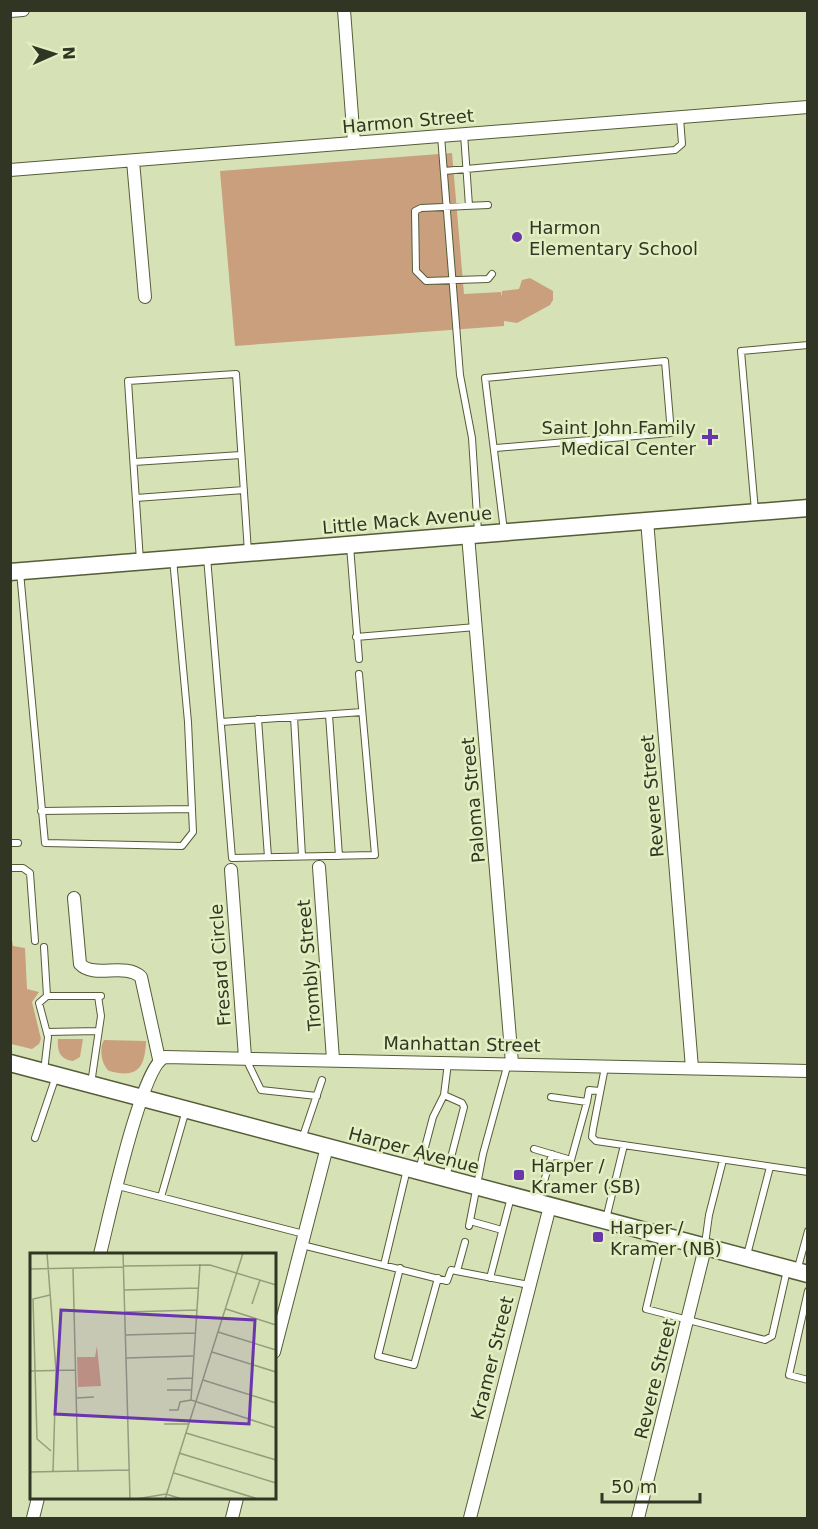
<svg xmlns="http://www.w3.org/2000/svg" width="818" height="1529" font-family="'DejaVu Sans',sans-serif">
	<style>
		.green { fill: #ca9f7d }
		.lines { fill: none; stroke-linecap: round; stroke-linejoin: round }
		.lane-casing { stroke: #545d36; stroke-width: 8 }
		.street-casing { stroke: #545d36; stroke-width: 14 }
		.secondary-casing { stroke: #545d36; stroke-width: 19 }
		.lane { stroke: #fff; stroke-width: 6 }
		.street { stroke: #fff; stroke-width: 12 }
		.secondary { stroke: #fff; stroke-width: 16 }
		.poi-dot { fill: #6a36ac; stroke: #e3efc3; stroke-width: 2 }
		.labels { text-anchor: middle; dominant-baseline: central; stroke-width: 5; stroke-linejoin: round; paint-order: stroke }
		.street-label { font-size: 18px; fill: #313524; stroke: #e3efc3 }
		.poi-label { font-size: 18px; fill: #313524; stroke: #e3efc3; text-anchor: start }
		.inset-road { fill: none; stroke: #949d7c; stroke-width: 1.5 }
		.view { fill: #6a36ac; fill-opacity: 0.15; stroke: #6a36ac; stroke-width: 3 }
		.inset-edge { fill: none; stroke: #313524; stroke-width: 3 }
	</style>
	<rect width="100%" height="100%" fill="#d6e2b6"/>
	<path class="green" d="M 452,153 L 464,294 L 501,292 L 502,297 L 502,291 L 519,289 L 522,280 L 530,278 L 553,291 L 553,300 L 550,305 L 517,323 L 504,321 L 504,326 L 235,346 L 220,171 Z
		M 10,929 L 13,946 L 25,948 L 27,989 L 39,992 L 32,1002 L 41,1039 L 39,1044 L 32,1049 L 11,1044 Z
		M 58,1039 L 83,1039 L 80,1057 L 73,1061 C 60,1059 57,1052 58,1039 Z
		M 104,1040 L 146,1041 C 145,1070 136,1078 109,1071 C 101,1064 99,1048 104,1040 Z"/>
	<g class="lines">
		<defs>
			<path id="lane" d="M 464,134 L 469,206
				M 441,136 L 460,375 L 472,438 L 478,532
				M 444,171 L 675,150 L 682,144 L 680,118
				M 488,205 L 421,208 L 415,211 L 416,271 L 426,281 L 488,279 L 492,274
				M 496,448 L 671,433 L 665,361 L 485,378 L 504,531
				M 134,462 L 241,455
				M 136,498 L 244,490
				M 755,511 L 741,351 L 808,345
				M 350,546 L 359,659
				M 207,557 L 232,858 L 375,855 L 359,674
				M 140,561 L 128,381 L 236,374 L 248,552
				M 20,572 L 45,843 L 182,846 L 193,832 L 188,722 L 173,559
				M 356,637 L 476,627
				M 329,715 L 339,856
				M 294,717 L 302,856
				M 258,719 L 268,857
				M 221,722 L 362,712
				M 41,811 L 192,809
				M 10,843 L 18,843
				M 10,868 L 23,868 L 30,873 L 35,941
				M 44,947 L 47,996
				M 47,1032 L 98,1031
				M 245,1057 L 261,1090 L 317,1096
				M 605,1067 L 593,1129 L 592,1137 L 596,1141 L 808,1172
				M 44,1071 L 48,1037 L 39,1003 L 47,996 L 101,996
				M 91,1084 L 101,1016 L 98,996
				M 444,1095 L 448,1063
				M 551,1097 L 587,1102 L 589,1090 L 600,1091
				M 35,1138 L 56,1076
				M 302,1139 L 322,1080
				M 534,1149 L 571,1160 L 587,1102
				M 419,1170 L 433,1117 L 444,1095 L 462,1103 L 464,1107 L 446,1177
				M 118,1186 L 304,1234
				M 161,1197 L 186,1110
				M 538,1202 L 552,1154
				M 606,1219 L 624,1145
				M 470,1221 L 502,1230
				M 469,1226 L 483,1154 L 508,1063
				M 663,1238 L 646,1309 L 765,1340 L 772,1336 L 787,1270
				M 705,1244 L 709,1215 L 723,1160
				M 302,1245 L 447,1281 L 451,1270 L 529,1285
				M 747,1255 L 770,1167
				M 384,1265 L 407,1169
				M 400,1268 L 378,1356 L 414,1365 L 438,1278
				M 457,1271 L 465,1242
				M 797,1271 L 808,1231
				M 490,1278 L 511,1197
				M 808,1291 L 789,1375 L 808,1380"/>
			<path id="street" d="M 344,10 L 354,143
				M 10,11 L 23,10
				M 133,161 L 145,297
				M 10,170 L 808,107
				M 647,520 L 692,1068
				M 468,535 L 512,1063
				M 319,867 L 333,1059
				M 231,870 L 245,1057
				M 74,898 L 80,964 C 94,979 125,962 141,977 L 159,1059
				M 100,1254 C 108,1223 141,1066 165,1057 L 808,1071
				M 274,1352 L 327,1147
				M 33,1518 L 38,1498
				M 232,1518 L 237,1498
				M 470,1518 L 550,1206
				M 638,1518 L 705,1248"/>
			<path id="secondary" d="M 10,572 L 808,508
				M 10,1063 L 808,1274"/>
		</defs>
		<use href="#lane" class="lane-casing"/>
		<use href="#street" class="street-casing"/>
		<use href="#secondary" class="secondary-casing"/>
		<use href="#lane" class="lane"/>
		<use href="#street" class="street"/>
		<use href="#secondary" class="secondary"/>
	</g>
	<g class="poi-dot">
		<circle cx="517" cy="237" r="6"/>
		<path d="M707 428h6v6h6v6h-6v6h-6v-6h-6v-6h6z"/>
		<rect x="513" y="1169" width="12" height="12" rx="3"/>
		<rect x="592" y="1231" width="12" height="12" rx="3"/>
	</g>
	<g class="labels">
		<g class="street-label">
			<text transform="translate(408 121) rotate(-5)">Harmon Street</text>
			<text transform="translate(407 520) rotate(-5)">Little Mack Avenue</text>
			<text transform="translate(652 796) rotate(-95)">Revere Street</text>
			<text transform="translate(473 800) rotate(-95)">Paloma Street</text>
			<text transform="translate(220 965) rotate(-94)">Fresard Circle</text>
			<text transform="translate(309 965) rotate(-95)">Trombly Street</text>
			<text transform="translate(462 1044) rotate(1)">Manhattan Street</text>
			<text transform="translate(414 1150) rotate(15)">Harper Avenue</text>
			<text transform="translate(492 1358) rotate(-76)">Kramer Street</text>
			<text transform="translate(655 1379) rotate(-76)">Revere Street</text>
		</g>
		<g class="poi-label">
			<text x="529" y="227">Harmon<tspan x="529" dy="21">Elementary School</tspan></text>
			<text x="696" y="427" text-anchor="end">Saint John Family<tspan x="696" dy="21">Medical Center</tspan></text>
			<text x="531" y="1165">Harper /<tspan x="531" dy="21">Kramer (SB)</tspan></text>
			<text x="610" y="1227">Harper /<tspan x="610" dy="21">Kramer (NB)</tspan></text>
		</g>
	</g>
	<g transform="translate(30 1253)">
		<rect width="246" height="246" fill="#d6e2b6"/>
		<path d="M 67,93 L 71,133 L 48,134 L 47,104 L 65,104 Z" fill="#ca9f7d"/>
		<path class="inset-road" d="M 17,0 L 26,117 L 23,219M 93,0 L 100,246M 170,11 L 161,147 L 246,175M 94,13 L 180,12 L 246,32M 43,15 L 48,218M 0,16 L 94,14M 94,37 L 169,35M 20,42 L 3,46 L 7,186 L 21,198M 222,51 L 230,27M 196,56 L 246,72M 95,59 L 167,57M 188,79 L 246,97M 95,82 L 165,80M 182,99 L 246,119M 96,105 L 163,103M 0,118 L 46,117M 137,126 L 162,125M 173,127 L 246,150M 137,137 L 161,137M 46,145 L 64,144M 139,157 L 148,157 L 150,149 L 161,147M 134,171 L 159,171M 156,180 L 246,207M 149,200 L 246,230M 0,219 L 99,217M 144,220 L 228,246M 106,246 L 136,241 L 152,246M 135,246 L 213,0"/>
		<path class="view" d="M 31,57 L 225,67 L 219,171 L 25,161 Z"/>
		<rect width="246" height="246" class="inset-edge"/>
	</g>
	<rect width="818" height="1529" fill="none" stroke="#313524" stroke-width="24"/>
	<g transform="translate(54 54) rotate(87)" stroke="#e3efc3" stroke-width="4.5" paint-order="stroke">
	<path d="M0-4.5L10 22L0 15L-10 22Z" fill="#313524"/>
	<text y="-9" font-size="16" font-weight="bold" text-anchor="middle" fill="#313524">N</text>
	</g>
	<path d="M602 1493v9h98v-9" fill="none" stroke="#313524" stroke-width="3"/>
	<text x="611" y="1493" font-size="18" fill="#313524" stroke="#e3efc3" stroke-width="4.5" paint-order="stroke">50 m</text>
</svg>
